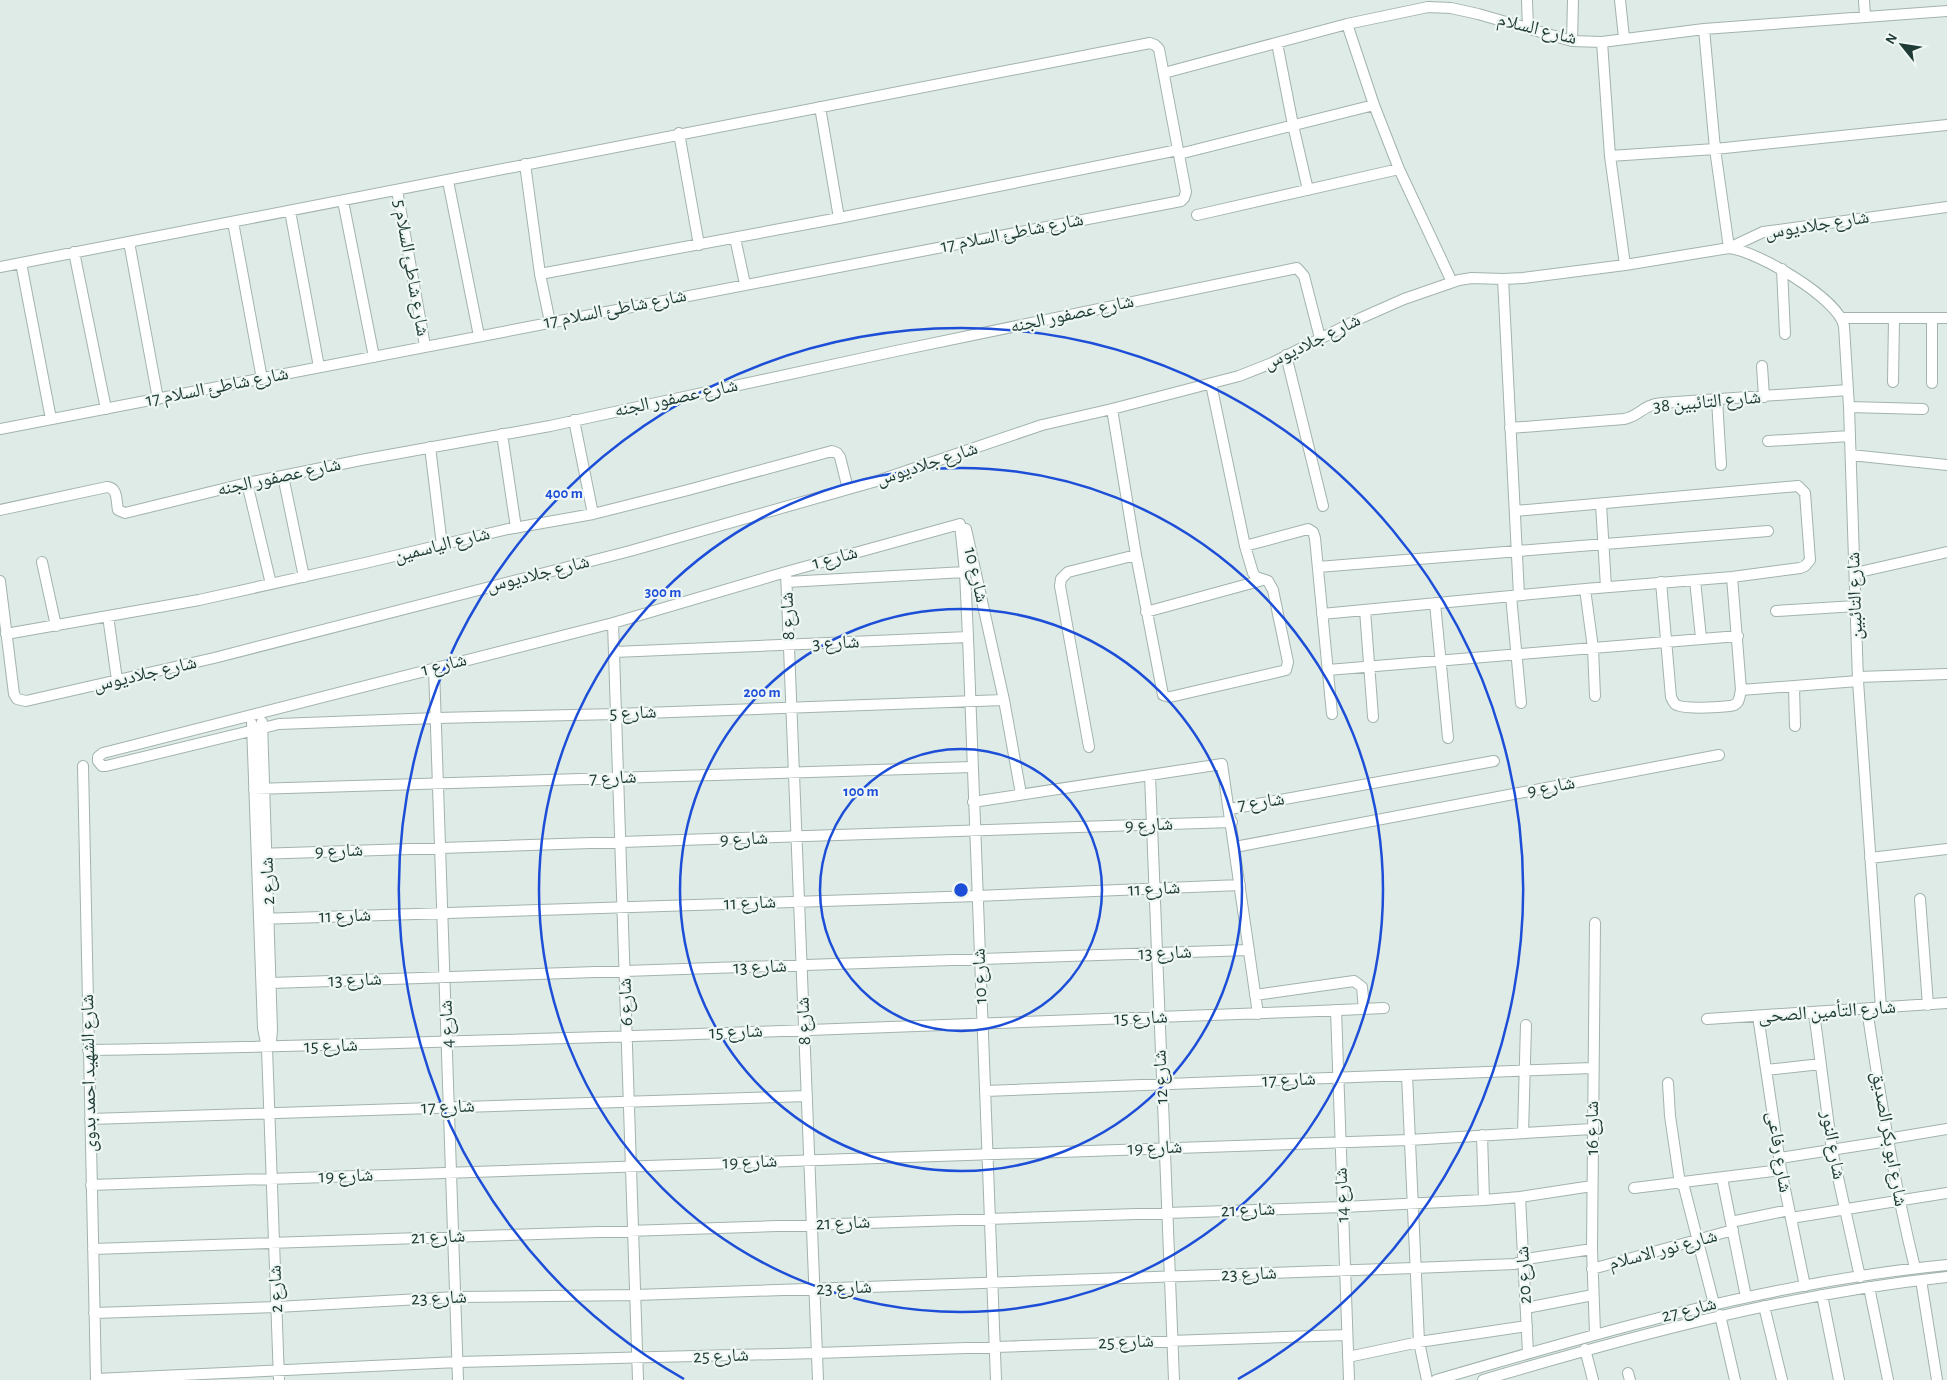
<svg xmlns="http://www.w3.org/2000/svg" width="1947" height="1380" font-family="'Alegreya Sans','Noto Naskh Arabic',sans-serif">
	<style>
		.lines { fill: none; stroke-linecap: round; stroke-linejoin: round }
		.minor-casing { stroke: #a2b3ad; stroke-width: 12 }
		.minor { stroke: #fff; stroke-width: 10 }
		.ring { fill: none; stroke: #1d4ed8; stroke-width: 2.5 }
		.labels { text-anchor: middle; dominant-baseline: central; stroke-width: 4.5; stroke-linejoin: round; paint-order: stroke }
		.street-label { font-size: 19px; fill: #1f3b35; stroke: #eff7f4 }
		.centre { fill: #1d4ed8; stroke: #eff7f4; stroke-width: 2.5 }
		.ring-label { font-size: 15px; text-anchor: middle; font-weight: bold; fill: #1d4ed8; stroke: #eff7f4; stroke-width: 4.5; stroke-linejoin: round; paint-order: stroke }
	</style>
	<rect width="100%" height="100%" fill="#dfebe6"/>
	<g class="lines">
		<defs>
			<path id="minor" d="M 1527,0 L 1528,28
				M 1620,0 L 1624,38
				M 1864,0 L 1865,17
				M 1347,24 L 1374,105 L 1399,169 L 1452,282
				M 1704,29 L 1715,149 L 1729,248 C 1757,251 1838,298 1844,326 L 1849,407 L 1858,681 L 1881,1008
				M 1572,41 L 1573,0
				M 1602,42 L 1610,156 L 1625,265
				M 1277,43 L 1293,125 L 1308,190
				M 1164,73 L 1347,24 L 1428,7 L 1451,8 L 1478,14 L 1572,41 L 1602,42 L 1704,29 L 1947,11
				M 820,107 L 839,218
				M 679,133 L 699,245
				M 1179,154 L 1374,105
				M 1610,156 L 1715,149 L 1947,125
				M 525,164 L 540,274 L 550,322
				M 448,181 L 479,336
				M 397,190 L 425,346
				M 343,201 L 374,357
				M 290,211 L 319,367
				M 1197,215 L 1399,169
				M 233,222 L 262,379
				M 735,238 L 745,284
				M 129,242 L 158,399
				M 74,252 L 106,409
				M 21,263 L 51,419
				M 0,267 L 1150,43 L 1155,45 L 1159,49 L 1186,192 L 1184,198 L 1181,201 L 0,429
				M 1782,269 L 1785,334
				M 540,274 L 839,218 L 1178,150
				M 1503,279 L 1519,595
				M 1842,318 L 1947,318
				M 1932,318 L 1932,383
				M 1286,355 L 1323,506
				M 1762,366 L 1764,397
				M 1893,382 L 1894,318
				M 1717,400 L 1721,465
				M 1849,407 L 1923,409
				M 1112,409 L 1136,555 L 1163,695 L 1170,697 L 1282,671 L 1286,670 L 1288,662 L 1273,590 L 1268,581 L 1256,577 L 1253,573 L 1245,546 L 1211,384
				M 574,420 L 593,514
				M 1510,428 L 1624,419 C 1640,416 1642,405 1662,403 L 1848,390
				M 502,434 L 516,528
				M 1768,441 L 1850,436
				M 430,447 L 442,545
				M 1851,455 L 1947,465
				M 283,476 L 304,577
				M 247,483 L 271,584
				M 1601,504 L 1606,587
				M 0,510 L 107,487 C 118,488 116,500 118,510 L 125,513 L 247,483 L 361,460 L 550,426 L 896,351 L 1297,268 L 1304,276 L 1320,338
				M 960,524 L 786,572 L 613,623 L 103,753 L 98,757 L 98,761 L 102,766 L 106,766 L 279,724 L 437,718 L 616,714 L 1004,700
				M 960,524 L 965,572 L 968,637 L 996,1380
				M 966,529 L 1004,700 L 1021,794
				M 1245,546 L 1308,529 L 1313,532 L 1315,538 L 1332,714
				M 42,562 L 56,626
				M 1318,567 L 1768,531
				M 786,572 L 818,1380
				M 1855,573 L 1947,552
				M 1695,580 L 1701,638
				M 0,581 L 14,694 L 17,699 L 26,701 L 214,658 L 630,551 L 880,480 L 1042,425 L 1112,409 L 1239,376 L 1272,363 L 1361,318 L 1404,299 L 1459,280 L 1472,278 L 1503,279 L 1523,278 L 1625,265 L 1729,248 L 1763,232 L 1947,207
				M 787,582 L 965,572
				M 1661,582 L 1671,697 C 1672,699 1673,702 1675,704 C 1682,710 1719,707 1730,706 C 1740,705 1739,698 1741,690 L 1732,577
				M 1585,589 L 1593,648 L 1595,696
				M 1511,596 L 1521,703
				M 1435,603 L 1448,738
				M 1365,610 L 1373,717
				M 1776,611 L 1856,606
				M 1146,612 L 1263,580
				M 1322,614 L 1585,589 L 1732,577 L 1800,568 L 1805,566 L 1810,560 L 1805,493 L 1798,486 L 1515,511
				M 108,616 L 117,680
				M 613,623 L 638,1380
				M 6,634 L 199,600 L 365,563 L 508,529 L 593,514 L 688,490 L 832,451 L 837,453 L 840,457 L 848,489
				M 614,652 L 968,637
				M 434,668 L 458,1380
				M 1328,670 L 1738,636
				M 1858,677 L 1947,674
				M 1794,686 L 1795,726
				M 1741,690 L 1858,681
				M 262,722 L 272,1030 L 271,1041 L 267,1048
				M 252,724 L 263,1028 L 267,1048 L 279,1380
				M 1089,747 L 1060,586 L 1061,579 L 1068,572 L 1136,555
				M 83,766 L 96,1380
				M 1150,775 L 1174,1380
				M 254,789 L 972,767
				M 973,802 L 1222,764 L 1258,1014
				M 1230,809 L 1494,761
				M 1235,847 L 1719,755
				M 257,854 L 1232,822
				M 1870,858 L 1947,849
				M 1920,899 L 1928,1005
				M 259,919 L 977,896 L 1240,885
				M 271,983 L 1249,950
				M 1255,995 L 1354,981 L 1362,987 L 1364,1009
				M 1867,1009 C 1880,1096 1894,1183 1915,1268
				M 1336,1010 L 1349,1380
				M 1814,1012 L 1832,1150 L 1860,1277
				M 1758,1016 L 1781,1170 L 1805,1286
				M 1707,1019 L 1947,1003
				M 88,1050 C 301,1047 514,1040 726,1033 C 946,1025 1165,1018 1384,1008
				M 1766,1070 L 1821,1064
				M 1407,1075 L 1419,1342 L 1427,1380
				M 1668,1083 L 1670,1116 L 1680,1184
				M 985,1091 L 1592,1068
				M 90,1119 L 807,1096
				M 1523,1133 L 1526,1025
				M 1482,1135 L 1484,1200
				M 1887,1139 L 1947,1129
				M 1780,1158 L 1888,1141
				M 1722,1178 L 1746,1297
				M 1683,1183 L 1714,1304
				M 91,1185 L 1409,1140 L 1592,1129
				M 1634,1188 L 1781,1170
				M 1520,1197 L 1528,1353
				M 1791,1218 L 1947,1193
				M 1731,1222 L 1789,1210
				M 93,1249 L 1343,1207 L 1484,1200 L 1520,1197 L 1592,1186
				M 1592,1269 L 1733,1230
				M 1921,1280 L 1937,1380
				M 1869,1287 L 1888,1380
				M 1822,1295 L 1839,1380
				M 1764,1306 L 1782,1380
				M 1526,1308 L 1593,1295
				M 94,1313 L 277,1307 L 456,1297 L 636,1295 L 1414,1268 L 1515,1264 L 1526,1259 L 1592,1249
				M 1720,1315 L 1735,1380
				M 1595,1333 L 1592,1249 L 1595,923
				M 1585,1349 L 1593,1380
				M 1348,1357 L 1419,1342 L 1527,1326
				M 1628,1373 L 1630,1380
				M 96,1379 L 458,1362 L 817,1353 L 1347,1335
				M 1436,1380 C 1604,1331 1772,1282 1947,1265
				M 1483,1380 C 1636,1335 1787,1294 1947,1277"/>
		</defs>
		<use href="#minor" class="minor-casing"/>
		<use href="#minor" class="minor"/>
	</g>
	<g class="ring">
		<circle cx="961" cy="890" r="141"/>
		<circle cx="961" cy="890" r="281"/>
		<circle cx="961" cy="890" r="422"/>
		<path d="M684 1379A562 562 0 1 1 1238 1379"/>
	</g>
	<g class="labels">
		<g class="street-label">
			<text transform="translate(1537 29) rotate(14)">شارع السلام</text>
			<text transform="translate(1817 225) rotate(-9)">شارع جلاديوس</text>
			<text transform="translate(1012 233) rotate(-11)">شارع شاطئ السلام 17</text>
			<text transform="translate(411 268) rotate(80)">شارع شاطئ السلام 5</text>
			<text transform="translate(615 309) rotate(-11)">شارع شاطئ السلام 17</text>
			<text transform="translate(1072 314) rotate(-12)">شارع عصفور الجنه</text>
			<text transform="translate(1312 342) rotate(-26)">شارع جلاديوس</text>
			<text transform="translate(217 387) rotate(-11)">شارع شاطئ السلام 17</text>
			<text transform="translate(676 398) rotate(-12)">شارع عصفور الجنه</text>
			<text transform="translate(1707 402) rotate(-5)">شارع التائبين 38</text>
			<text transform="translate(927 464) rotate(-18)">شارع جلاديوس</text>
			<text transform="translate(279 477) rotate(-12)">شارع عصفور الجنه</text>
			<text transform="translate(442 545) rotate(-14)">شارع الياسمين</text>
			<text transform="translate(835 558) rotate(-15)">شارع 1</text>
			<text transform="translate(538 574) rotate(-14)">شارع جلاديوس</text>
			<text transform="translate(976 575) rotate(77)">شارع 10</text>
			<text transform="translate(1855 596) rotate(-92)">شارع التائبين</text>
			<text transform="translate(788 616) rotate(-92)">شارع 8</text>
			<text transform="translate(836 643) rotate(-3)">شارع 3</text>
			<text transform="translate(444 665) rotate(-14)">شارع 1</text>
			<text transform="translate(145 674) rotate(-13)">شارع جلاديوس</text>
			<text transform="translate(633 713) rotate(-2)">شارع 5</text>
			<text transform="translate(613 778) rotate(-2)">شارع 7</text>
			<text transform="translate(1551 787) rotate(-11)">شارع 9</text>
			<text transform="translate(1261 802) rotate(-8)">شارع 7</text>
			<text transform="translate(1149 825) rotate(-2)">شارع 9</text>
			<text transform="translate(744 839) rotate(-2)">شارع 9</text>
			<text transform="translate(339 851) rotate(-2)">شارع 9</text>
			<text transform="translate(268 881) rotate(-92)">شارع 2</text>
			<text transform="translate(1154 889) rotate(-3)">شارع 11</text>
			<text transform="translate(750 903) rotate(-2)">شارع 11</text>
			<text transform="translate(345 916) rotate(-2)">شارع 11</text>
			<text transform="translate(1165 953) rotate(-2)">شارع 13</text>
			<text transform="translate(760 967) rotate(-2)">شارع 13</text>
			<text transform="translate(980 976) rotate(-92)">شارع 10</text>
			<text transform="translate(355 980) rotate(-2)">شارع 13</text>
			<text transform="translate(626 1002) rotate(-92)">شارع 6</text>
			<text transform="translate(1827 1012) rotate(-4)">شارع التأمين الصحى</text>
			<text transform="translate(1141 1018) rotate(-2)">شارع 15</text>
			<text transform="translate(804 1021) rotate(-92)">شارع 8</text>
			<text transform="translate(447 1024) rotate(-92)">شارع 4</text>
			<text transform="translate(736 1032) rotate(-2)">شارع 15</text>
			<text transform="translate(331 1046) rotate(-2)">شارع 15</text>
			<text transform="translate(89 1073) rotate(-91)">شارع الشهيد احمد بدوى</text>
			<text transform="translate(1161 1077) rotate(-92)">شارع 12</text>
			<text transform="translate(1289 1080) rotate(-2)">شارع 17</text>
			<text transform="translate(448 1107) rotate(-2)">شارع 17</text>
			<text transform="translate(1592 1128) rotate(-90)">شارع 16</text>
			<text transform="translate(1889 1139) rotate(80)">شارع ابو بكر الصديق</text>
			<text transform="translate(1833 1145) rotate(80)">شارع النور</text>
			<text transform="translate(1155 1148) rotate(-2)">شارع 19</text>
			<text transform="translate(1779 1152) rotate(81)">شارع رفاعى</text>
			<text transform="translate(750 1162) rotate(-2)">شارع 19</text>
			<text transform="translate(346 1176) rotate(-2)">شارع 19</text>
			<text transform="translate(1342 1195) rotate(-92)">شارع 14</text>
			<text transform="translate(1248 1210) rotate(-2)">شارع 21</text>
			<text transform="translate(843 1223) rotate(-2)">شارع 21</text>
			<text transform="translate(438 1237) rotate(-2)">شارع 21</text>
			<text transform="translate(1663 1250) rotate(-15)">شارع نور الاسلام</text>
			<text transform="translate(1249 1274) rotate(-2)">شارع 23</text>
			<text transform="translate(1524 1275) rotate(-93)">شارع 20</text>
			<text transform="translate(844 1288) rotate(-2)">شارع 23</text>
			<text transform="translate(276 1289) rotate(-92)">شارع 2</text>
			<text transform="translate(439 1298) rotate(-2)">شارع 23</text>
			<text transform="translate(1689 1310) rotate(-14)">شارع 27</text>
			<text transform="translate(1126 1342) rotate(-2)">شارع 25</text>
			<text transform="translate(721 1356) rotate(-2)">شارع 25</text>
		</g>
	</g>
	<circle cx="961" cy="890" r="8" class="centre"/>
	<g class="ring-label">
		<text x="564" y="498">400 m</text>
		<text x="663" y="597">300 m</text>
		<text x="762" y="697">200 m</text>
		<text x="861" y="796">100 m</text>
	</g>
	<g transform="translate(1902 45) rotate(300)" stroke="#eff7f4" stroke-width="4" paint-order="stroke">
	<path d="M0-4L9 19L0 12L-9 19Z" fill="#1f3b35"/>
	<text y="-8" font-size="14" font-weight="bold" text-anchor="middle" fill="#1f3b35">N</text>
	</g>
</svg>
